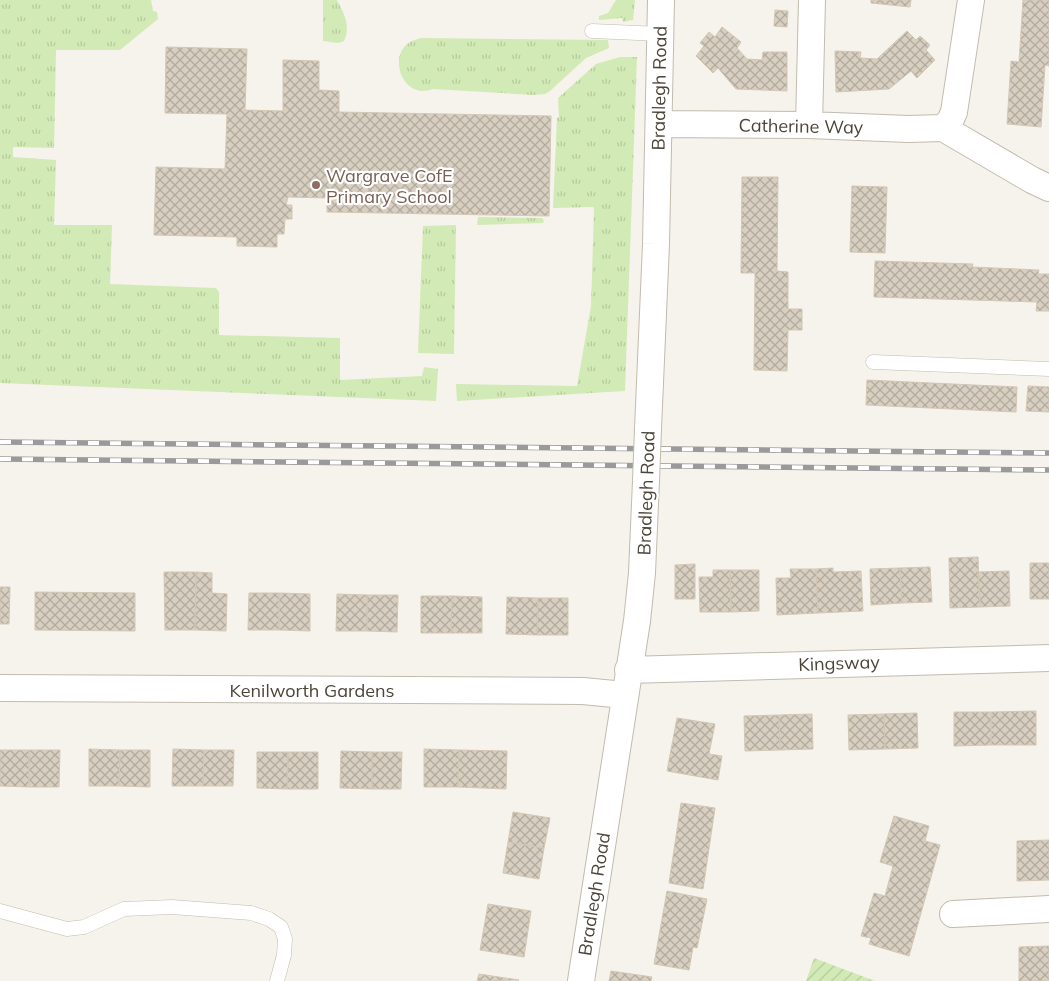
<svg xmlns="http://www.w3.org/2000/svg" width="1049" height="981" font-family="Mulish,sans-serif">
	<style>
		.grass { fill: url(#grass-tufts) }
		.garden { fill: url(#garden-furrows) }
		.building { fill: url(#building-cross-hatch); stroke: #d3c7b4 }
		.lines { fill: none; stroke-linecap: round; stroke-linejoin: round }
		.lane-casing { stroke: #c2bbae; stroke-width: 15 }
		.street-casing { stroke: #c2bbae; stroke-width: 28 }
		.lane { stroke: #fff; stroke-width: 14 }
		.street { stroke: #fff; stroke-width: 26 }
		.rail-casing { stroke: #9a9a9a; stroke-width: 5.5 }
		.rail { stroke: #fff; stroke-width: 4; stroke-dasharray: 11; stroke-linecap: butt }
		.street-bridge-casing { stroke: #c2bbae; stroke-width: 28; stroke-linecap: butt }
		.street-bridge { stroke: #fff; stroke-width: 26 }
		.education-dot { fill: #8d6e63; stroke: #fff; stroke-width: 2 }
		.labels { text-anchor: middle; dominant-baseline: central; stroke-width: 4.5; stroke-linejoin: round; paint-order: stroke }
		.street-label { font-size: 18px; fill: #4b4439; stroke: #fff }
		.education-label { font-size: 18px; fill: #785e54; stroke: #fff; text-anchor: start }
	</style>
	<defs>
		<pattern id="grass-tufts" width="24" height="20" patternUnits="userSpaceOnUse" patternTransform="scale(1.25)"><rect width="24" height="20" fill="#d2eab5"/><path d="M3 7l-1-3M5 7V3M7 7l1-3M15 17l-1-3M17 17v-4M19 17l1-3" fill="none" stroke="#b6ca9c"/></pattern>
		<pattern id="garden-furrows" width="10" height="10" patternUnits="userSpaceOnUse" patternTransform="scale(1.25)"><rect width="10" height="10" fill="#d2eab5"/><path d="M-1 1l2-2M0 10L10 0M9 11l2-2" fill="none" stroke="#b6ca9c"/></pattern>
		<pattern id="building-cross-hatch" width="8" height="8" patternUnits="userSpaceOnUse" patternTransform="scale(1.25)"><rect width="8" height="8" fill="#d8cfc1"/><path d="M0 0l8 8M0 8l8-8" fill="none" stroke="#b1aa9e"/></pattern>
	</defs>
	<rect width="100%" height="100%" fill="#f6f3ec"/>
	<path class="grass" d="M 0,0 L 151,0 L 153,11 L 157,12 L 158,19 L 120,50 L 56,50 L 54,148 L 13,147 L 13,157 L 56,160 L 54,225 L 112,225 L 110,284 L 216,288 L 219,292 L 219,335 L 340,338 L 340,380 L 422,376 L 424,367 L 438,369 L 436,401 L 0,383 Z
		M 323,0 L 337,0 C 344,13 351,26 344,41 L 338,43 L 323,41 Z
		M 616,0 L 635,0 L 633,20 L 623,22 L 622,18 L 599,20 L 599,16 L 608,13 Z
		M 421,38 L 608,40 L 609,48 L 586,58 L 550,91 L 545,94 L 533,95 L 433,89 C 430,90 425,91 421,91 C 399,88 390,54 410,42 C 413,40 418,39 421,38 Z
		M 620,57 L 637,57 L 625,391 L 457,401 L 456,384 L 577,386 L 591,306 L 594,209 L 593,207 L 553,208 L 557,118 L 559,117 L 558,98 L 596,64 Z
		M 478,217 L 542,218 L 544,221 L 543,223 L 477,225 Z
		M 456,225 L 454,354 L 418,353 L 423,226 Z"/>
	<path class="garden" d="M 814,958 L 875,981 L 806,981 Z"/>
	<path class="building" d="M 871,0 L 911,0 L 910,7 L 871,3 Z
		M 1023,0 L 1049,0 L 1049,66 L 1045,65 L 1041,127 L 1007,124 L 1011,61 L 1019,62 Z
		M 775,10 L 788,11 L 787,27 L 774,26 Z
		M 722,27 L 741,42 L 737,48 L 747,59 L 762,60 L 763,52 L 787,52 L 787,91 L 736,89 L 718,68 L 713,73 L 696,56 L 704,46 L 700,43 L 709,32 L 715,37 Z
		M 907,31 L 916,40 L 920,36 L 930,45 L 926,50 L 935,60 L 917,78 L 911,71 L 889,89 L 836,92 L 835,51 L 861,52 L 860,58 L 877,59 Z
		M 166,47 L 247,49 L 245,110 L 283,111 L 283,60 L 319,61 L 319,90 L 339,91 L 339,112 L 551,116 L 549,216 L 327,212 L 327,198 L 288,197 L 286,205 L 292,205 L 292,219 L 285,219 L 284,234 L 277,234 L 277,247 L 237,246 L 237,237 L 154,235 L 156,167 L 225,169 L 227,114 L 165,113 Z
		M 742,177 L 778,177 L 777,271 L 788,272 L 788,309 L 802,309 L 802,330 L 788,330 L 787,371 L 754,370 L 755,273 L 741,273 Z
		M 852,186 L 887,187 L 885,253 L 850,252 Z
		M 875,261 L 973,264 L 972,267 L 1039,270 L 1038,274 L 1049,274 L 1049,311 L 1036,311 L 1037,302 L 874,297 Z
		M 867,380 L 1017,387 L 1016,412 L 866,405 Z
		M 1028,386 L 1049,387 L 1049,412 L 1026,411 Z
		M 978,557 L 980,607 L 950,608 L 949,558 Z
		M 1030,563 L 1049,563 L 1049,599 L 1030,599 Z
		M 695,564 L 695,599 L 675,599 L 675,565 Z
		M 930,567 L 932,602 L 902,603 L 900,568 Z
		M 833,568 L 833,572 L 861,571 L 863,611 L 818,613 L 816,569 Z
		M 900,568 L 902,603 L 871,605 L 870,569 Z
		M 790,569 L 816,569 L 818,613 L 777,615 L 776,578 L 791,578 Z
		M 713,570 L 730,570 L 731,612 L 700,612 L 699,577 L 713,577 Z
		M 730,570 L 759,570 L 759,611 L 731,612 Z
		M 1009,571 L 1010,606 L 980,607 L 978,572 Z
		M 164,572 L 196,572 L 195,630 L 165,630 Z
		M 196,572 L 212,573 L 212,593 L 227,594 L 226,631 L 195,630 Z
		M 0,587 L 10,587 L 9,624 L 0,624 Z
		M 35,592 L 135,593 L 135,631 L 35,630 Z
		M 249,593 L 279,593 L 279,630 L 248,630 Z
		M 279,593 L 310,594 L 310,631 L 279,630 Z
		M 337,594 L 367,595 L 367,631 L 336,631 Z
		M 367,595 L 398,595 L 397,632 L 367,631 Z
		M 421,596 L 452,596 L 451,633 L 421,633 Z
		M 452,596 L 482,597 L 482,633 L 451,633 Z
		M 507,597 L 538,598 L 537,635 L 506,634 Z
		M 538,598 L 568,598 L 568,635 L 537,635 Z
		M 1036,711 L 1036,745 L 991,745 L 991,712 Z
		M 954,712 L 991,712 L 991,745 L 954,746 Z
		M 917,713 L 918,748 L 885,749 L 884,714 Z
		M 812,714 L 813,749 L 780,750 L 779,715 Z
		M 884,714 L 885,749 L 849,750 L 848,715 Z
		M 779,715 L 780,750 L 745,751 L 744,716 Z
		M 677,718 L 715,724 L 709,754 L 722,756 L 718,780 L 667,771 Z
		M 89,749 L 120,750 L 119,786 L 89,786 Z
		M 173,749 L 204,750 L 203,786 L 172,786 Z
		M 424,749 L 459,750 L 458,787 L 424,787 Z
		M 0,750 L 29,750 L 29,787 L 0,786 Z
		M 29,750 L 60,750 L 59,787 L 29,787 Z
		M 120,750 L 150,750 L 150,787 L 119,786 Z
		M 204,750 L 234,750 L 233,786 L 203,786 Z
		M 459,750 L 507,751 L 506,789 L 458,787 Z
		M 341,751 L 372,752 L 372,789 L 340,788 Z
		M 257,752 L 288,752 L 287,789 L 257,788 Z
		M 288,752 L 318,752 L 318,789 L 287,789 Z
		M 372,752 L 402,752 L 401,789 L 372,789 Z
		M 681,803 L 715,808 L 703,889 L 669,883 Z
		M 513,812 L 550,818 L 544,848 L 508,842 Z
		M 894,816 L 929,826 L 925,841 L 940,845 L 909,956 L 869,944 L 871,938 L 861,936 L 874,893 L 885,896 L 893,866 L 880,862 Z
		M 1049,840 L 1049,880 L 1017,881 L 1017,841 Z
		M 508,842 L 544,848 L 539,879 L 503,873 Z
		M 667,891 L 707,899 L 697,948 L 693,947 L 689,970 L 654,964 Z
		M 488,904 L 531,911 L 524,957 L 480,950 Z
		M 1049,946 L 1049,981 L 1019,981 L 1019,947 Z
		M 611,971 L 652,977 L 651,981 L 609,981 Z
		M 479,974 L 519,980 L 477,981 Z"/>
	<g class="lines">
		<defs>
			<path id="lane" d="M 592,31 L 661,34
				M 873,362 L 1049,369
				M 0,911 L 67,929 L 84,927 L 124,909 L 172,907 L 251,913 L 269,919 L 281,927 L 285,939 L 284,955 L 277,981"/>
			<path id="street" d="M 659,124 L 809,125 L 908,129 L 943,128 L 1032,180 L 1049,188
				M 809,125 L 812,0
				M 943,128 L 950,121 L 954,112 L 971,0
				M 648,429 L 656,244 L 661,0
				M 628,670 L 1049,658
				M 0,688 L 583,691 L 624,695
				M 953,914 L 1049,909
				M 581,981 L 637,621 L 642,573 L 646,481"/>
		</defs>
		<use href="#lane" class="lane-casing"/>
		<use href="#street" class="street-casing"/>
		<use href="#lane" class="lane"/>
		<use href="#street" class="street"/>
		<defs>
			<path id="rail" d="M 0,442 L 1049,453
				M 0,459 L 1049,470"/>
		</defs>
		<use href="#rail" class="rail-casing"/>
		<use href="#rail" class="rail"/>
		<defs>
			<path id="street-bridge" d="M 646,481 L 648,429"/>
		</defs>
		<use href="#street-bridge" class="street-bridge-casing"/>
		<use href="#street-bridge" class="street-bridge"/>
	</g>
	<circle class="education-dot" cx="316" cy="185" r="5"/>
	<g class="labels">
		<g class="street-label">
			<text transform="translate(659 88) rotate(-89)">Bradlegh Road</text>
			<text transform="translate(801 126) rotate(1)">Catherine Way</text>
			<text transform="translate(646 493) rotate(-88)">Bradlegh Road</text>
			<text transform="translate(839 663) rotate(-2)">Kingsway</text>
			<text x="312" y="690">Kenilworth Gardens</text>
			<text transform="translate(594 894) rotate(-81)">Bradlegh Road</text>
		</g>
		<g class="education-label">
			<text x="326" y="175">Wargrave CofE<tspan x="326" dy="21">Primary School</tspan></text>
		</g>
	</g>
</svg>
